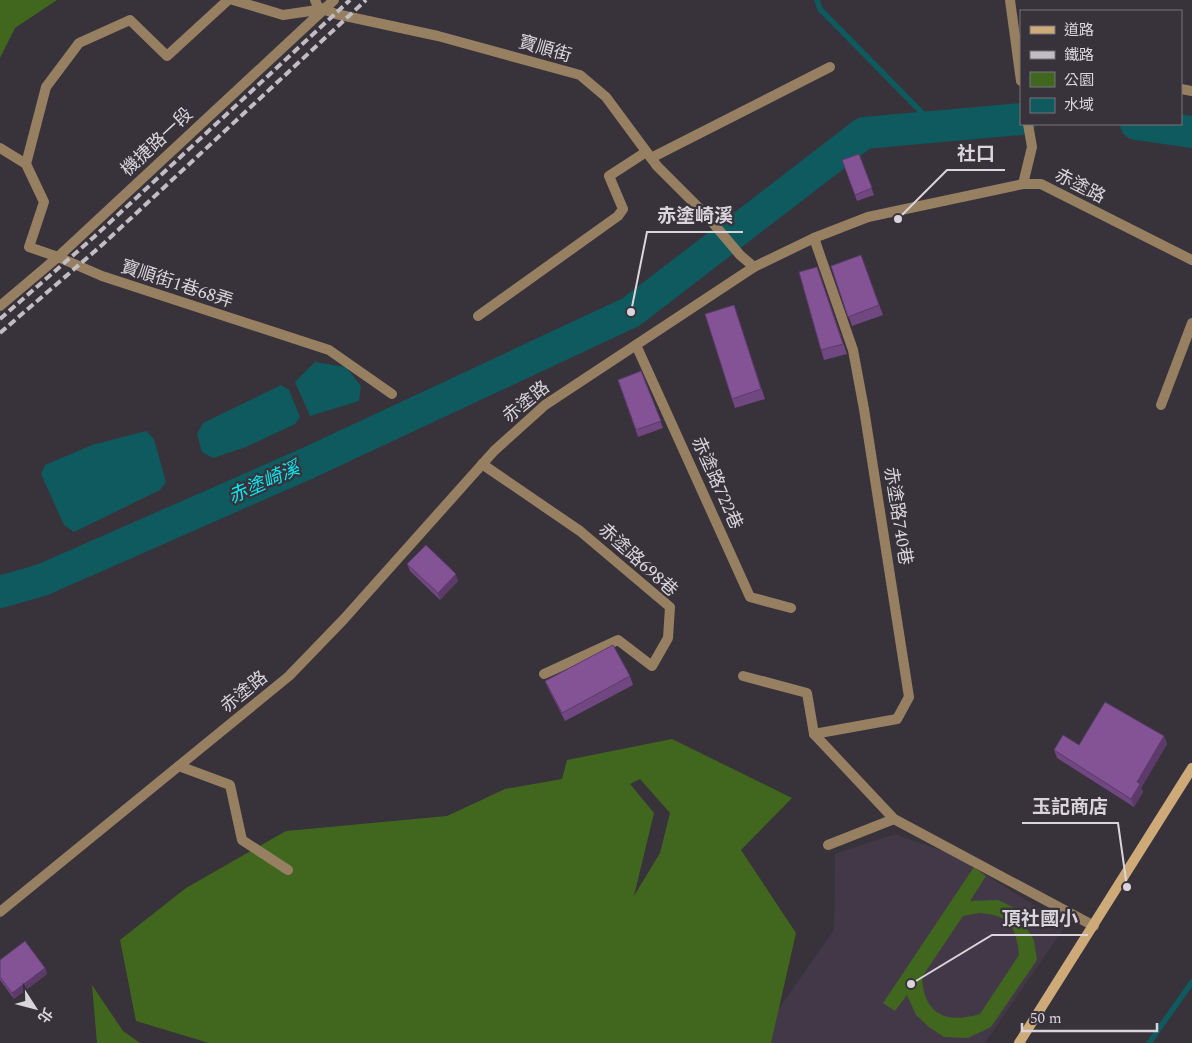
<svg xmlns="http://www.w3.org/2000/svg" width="1192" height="1043" font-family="Spectral,'Noto Sans TC',serif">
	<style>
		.built { fill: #423847 }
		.green { fill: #41671e; fill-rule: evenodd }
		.water { fill: #0e5a5e }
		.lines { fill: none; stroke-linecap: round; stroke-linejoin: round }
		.stream { stroke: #0e5a5e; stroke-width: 5.5 }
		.river { stroke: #0e5a5e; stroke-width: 32 }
		.service { stroke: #978062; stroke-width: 10 }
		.minor { stroke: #978062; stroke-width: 10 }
		.tertiary { stroke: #978062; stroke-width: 10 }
		.secondary { stroke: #ceaa79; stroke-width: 10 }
		.rail { stroke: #c2bcc3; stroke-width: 4; stroke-dasharray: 8 4; stroke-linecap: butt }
		.wall { fill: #714781 }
		.shaded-wall { fill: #5c3a69 }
		.building { fill: #835396; stroke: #5c3a69 }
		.labels { text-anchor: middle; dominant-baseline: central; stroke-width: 4.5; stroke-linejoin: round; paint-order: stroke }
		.street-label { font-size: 18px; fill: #dad5db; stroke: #38323b }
		.water-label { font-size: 19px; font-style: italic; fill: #05e9f3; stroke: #38323b }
		.leader { fill: none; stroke: #dad5db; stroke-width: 2 }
		.callout-dot { fill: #dad5db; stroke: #38323b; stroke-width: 2 }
		.callout-label { font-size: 19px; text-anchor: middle; font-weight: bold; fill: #dad5db; stroke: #38323b; stroke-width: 4.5; stroke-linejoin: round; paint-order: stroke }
	</style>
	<rect width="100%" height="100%" fill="#38323b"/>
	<path class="built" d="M 895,834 L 954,855 L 1066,925 L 985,1043 L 759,1043 L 758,1038 L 834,930 L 835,854 Z"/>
	<path class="green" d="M 0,0 L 57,0 L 15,28 L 0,58 Z
		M 672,739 L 792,798 L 741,850 L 796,933 L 771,1043 L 209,1043 L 136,1021 L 120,940 L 186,888 L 286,831 L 447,816 L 505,789 L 562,779 L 567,760 ZM 640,779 L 670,813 L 660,853 L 634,896 L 654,813 L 630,784 Z
		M 974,867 L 986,876 L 970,901 L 998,900 L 1013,907 L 1034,940 L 1037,960 L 991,1027 L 968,1038 L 944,1037 L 929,1027 L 916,1015 L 907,995 L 895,1011 L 883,1003 ZM 979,913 C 1010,915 1016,926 1019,955 L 980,1014 C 946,1024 924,1015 922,977 L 963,916 Z
		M 92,985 L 123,1031 L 140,1043 L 97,1043 Z"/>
	<path class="water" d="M 315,362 L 346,367 L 361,386 L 359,401 L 310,416 L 295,382 Z
		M 281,385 L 289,390 L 300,417 L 295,424 L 246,447 L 213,458 L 202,452 L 197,434 L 203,423 Z
		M 146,431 L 154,439 L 166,482 L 160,490 L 74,532 L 64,525 L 41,474 L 45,465 L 92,445 Z"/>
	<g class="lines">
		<path class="stream" d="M 817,0 L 820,9 L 936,127
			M 1149,1043 L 1192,982"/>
		<path class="river" d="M 1136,124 L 1192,132
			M 0,592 L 42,580 L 308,463 L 631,312 L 864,133 L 1021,119"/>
		<path class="service" d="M 233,0 L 283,15 L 324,9
			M 0,148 L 26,164
			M 651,158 L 830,67
			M 26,164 L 44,202 L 29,247 L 58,257 L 102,276 L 329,350 L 392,394
			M 26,164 L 46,87 L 79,43 L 130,20 L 167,56 L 228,0
			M 478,316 L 618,216 L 623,209 L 609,176 L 646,152
			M 636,345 L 750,597 L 791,608
			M 482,464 L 580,531 L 670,607 L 668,638 L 652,666 L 618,640 L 544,674
			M 743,676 L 807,693 L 814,734 L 894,819 L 1094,926
			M 179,766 L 230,785 L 242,840 L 288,870
			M 828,845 L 894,819"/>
		<path class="minor" d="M 315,0 L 318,7 L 336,14 L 438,36 L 580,75 L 606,97 L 657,166 L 707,216 L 740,255 L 754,267
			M 1010,0 L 1021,81
			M 1181,89 L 1192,91
			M 1023,184 L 1032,147 L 1028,124
			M 814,238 L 853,350 L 864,409 L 909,697 L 897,719 L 814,734
			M 0,306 L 58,257 L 334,0
			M 1161,405 L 1192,323"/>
		<path class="tertiary" d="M 0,912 L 289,676 L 344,619 L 494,451 L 545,405 L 754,267 L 814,238 L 868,217 L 1023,184 L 1041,184 L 1192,260"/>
		<path class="secondary" d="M 1019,1043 L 1192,768"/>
		<path class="rail" d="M 0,319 L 94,237 L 350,0
			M 0,333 L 102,245 L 366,0"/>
	</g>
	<path class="wall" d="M 859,154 L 874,195 L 857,201 L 842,160 Z
		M 861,255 L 883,315 L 852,326 L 831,266 Z
		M 817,267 L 847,354 L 824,360 L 821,350 Z
		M 734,305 L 765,399 L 735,408 L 732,399 Z
		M 641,371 L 663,428 L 638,437 L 618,380 Z
		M 407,564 L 458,581 L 440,600 L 410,571 Z
		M 630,676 L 633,685 L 565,721 L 549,690 L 545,681 Z
		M 1164,736 L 1167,744 L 1141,788 L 1143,792 L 1134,807 L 1057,758 L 1054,750 L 1079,745 Z
		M 0,960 L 45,968 L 47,974 L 14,999 L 0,980 Z"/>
	<path class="shaded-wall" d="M 456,574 L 458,581 L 440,600 L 438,593 Z
		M 1164,736 L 1167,744 L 1141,788 L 1143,792 L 1134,807 L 1131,799 L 1137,782 Z
		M 45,968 L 47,974 L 14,999 L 12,993 Z"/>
	<path class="building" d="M 859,154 L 872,188 L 855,195 L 842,160 Z
		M 861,255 L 879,305 L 848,317 L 831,266 Z
		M 817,267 L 843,344 L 821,350 L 799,272 Z
		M 734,305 L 761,389 L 732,399 L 705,314 Z
		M 641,371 L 661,421 L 636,430 L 618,380 Z
		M 426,545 L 456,574 L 438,593 L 407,564 Z
		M 613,645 L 630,676 L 562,713 L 545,681 Z
		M 1105,702 L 1164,736 L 1137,782 L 1140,784 L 1131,799 L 1054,750 L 1063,735 L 1079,745 Z
		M 25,941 L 45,968 L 12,993 L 0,977 L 0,960 Z"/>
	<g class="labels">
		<g class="street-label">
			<text transform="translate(545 49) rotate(16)">寶順街</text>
			<text transform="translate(157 142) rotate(-43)">機捷路一段</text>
			<text transform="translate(1080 186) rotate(27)">赤塗路</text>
			<text transform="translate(177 284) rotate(18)">寶順街1巷68弄</text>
			<text transform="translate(526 402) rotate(-39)">赤塗路</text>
			<text transform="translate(717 483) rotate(66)">赤塗路722巷</text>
			<text transform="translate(898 516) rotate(81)">赤塗路740巷</text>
			<text transform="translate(638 560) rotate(42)">赤塗路698巷</text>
			<text transform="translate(244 692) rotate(-39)">赤塗路</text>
		</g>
		<g class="water-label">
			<text transform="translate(264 483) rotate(-24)">赤塗崎溪</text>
		</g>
	</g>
	<path class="leader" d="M898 219L947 170H1005M631 312L647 232H743M1127 887L1118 823H1022M911 984L992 935H1088"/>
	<g class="callout-dot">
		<circle cx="898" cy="219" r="5"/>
		<circle cx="631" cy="312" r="5"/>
		<circle cx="1127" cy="887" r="5"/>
		<circle cx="911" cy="984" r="5"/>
	</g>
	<g class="callout-label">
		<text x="976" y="160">社口</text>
		<text x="695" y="222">赤塗崎溪</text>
		<text x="1070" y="813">玉記商店</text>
		<text x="1040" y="925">頂社國小</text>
	</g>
	<rect x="1020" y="10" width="162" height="115" fill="#38323b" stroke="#79737b"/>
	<rect x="1030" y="26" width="25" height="8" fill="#ceaa79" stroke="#79737b"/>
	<text x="1064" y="35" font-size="15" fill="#dad5db">道路</text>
	<rect x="1030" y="51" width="25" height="8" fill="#c2bcc3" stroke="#79737b"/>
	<text x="1064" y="60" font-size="15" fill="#dad5db">鐵路</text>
	<rect x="1030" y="72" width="25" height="15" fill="#41671e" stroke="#79737b"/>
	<text x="1064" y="85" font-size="15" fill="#dad5db">公園</text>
	<rect x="1030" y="98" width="25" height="15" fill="#0e5a5e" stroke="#79737b"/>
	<text x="1064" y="110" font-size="15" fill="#dad5db">水域</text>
	<g transform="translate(35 1008) rotate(126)" stroke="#38323b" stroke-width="4" paint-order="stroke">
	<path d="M0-4L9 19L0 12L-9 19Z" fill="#dad5db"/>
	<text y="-8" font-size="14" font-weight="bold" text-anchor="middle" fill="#dad5db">北</text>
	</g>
	<path d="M1022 1023v8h135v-8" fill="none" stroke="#dad5db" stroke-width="2.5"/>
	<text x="1030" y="1023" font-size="15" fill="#dad5db" stroke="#38323b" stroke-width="4" paint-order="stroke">50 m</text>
</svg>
